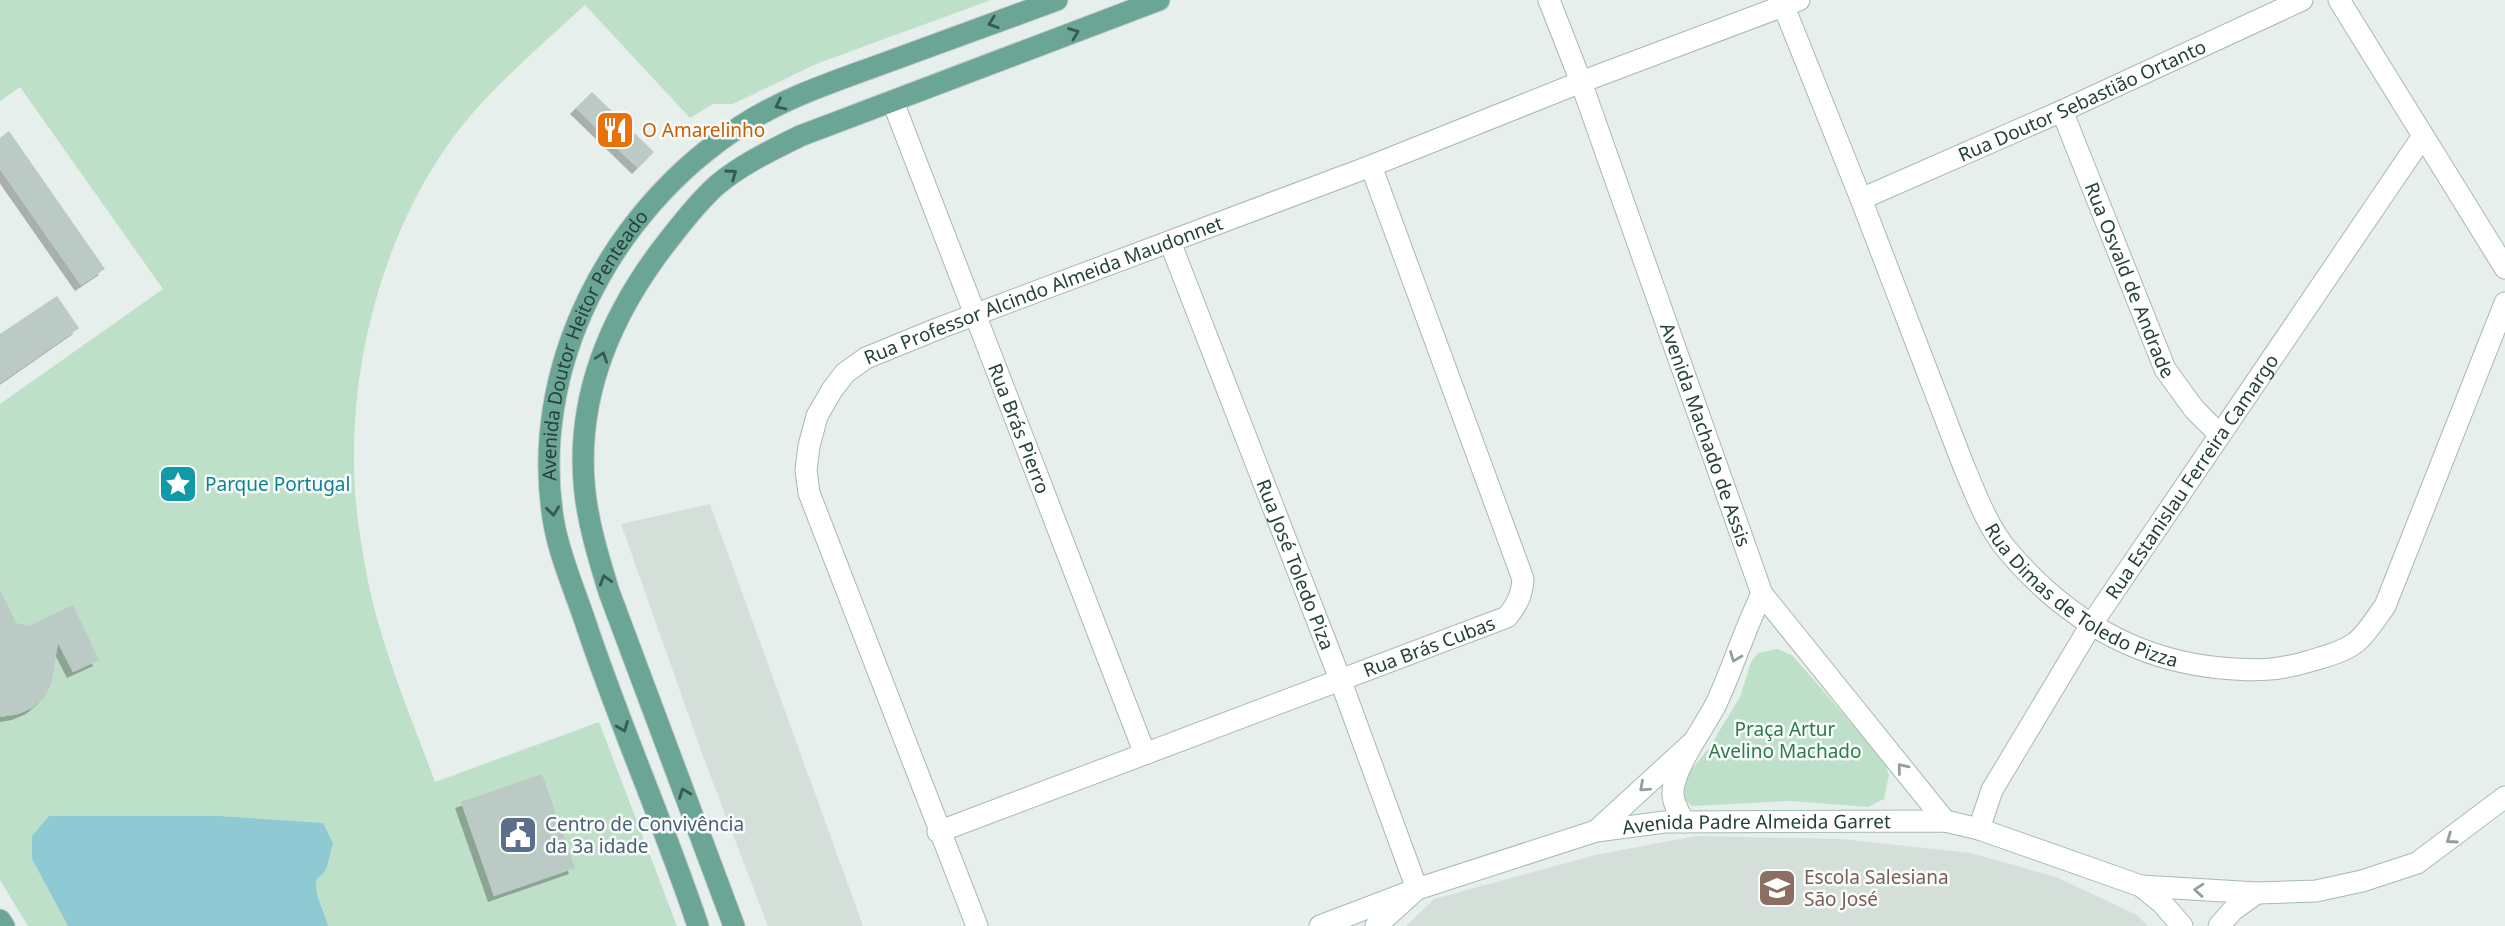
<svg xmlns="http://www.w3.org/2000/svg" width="2505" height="926" font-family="'Noto Sans',sans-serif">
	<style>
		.built { fill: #d4dfda }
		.green { fill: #bfe0c8 }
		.water { fill: #8ec9d4 }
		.building { fill: #bbcac4; filter: url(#shadow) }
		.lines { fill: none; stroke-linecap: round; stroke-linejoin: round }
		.street-casing { stroke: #a8b8b2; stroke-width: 23 }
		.secondary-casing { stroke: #a4bbb3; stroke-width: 23 }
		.primary-casing { stroke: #c2cac8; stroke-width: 23 }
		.street { stroke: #fff; stroke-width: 21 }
		.secondary { stroke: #fff; stroke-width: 21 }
		.primary { stroke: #6aa596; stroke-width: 21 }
		.oneway { stroke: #365b51 }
		.oneway2 { stroke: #92a09c }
		.labels { text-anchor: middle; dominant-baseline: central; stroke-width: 5; stroke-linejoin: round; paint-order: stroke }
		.street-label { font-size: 19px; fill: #24423a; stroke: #f7fbf9 }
		.food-label { font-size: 19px; fill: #c56008; stroke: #f7fbf9; text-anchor: start }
		.culture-label { font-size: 19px; fill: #0d838f; stroke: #f7fbf9; text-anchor: start }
		.park-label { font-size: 19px; fill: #2d7a4b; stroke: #f7fbf9 }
		.service-label { font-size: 19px; fill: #4e5e75; stroke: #f7fbf9; text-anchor: start }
		.education-label { font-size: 19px; fill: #785e54; stroke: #f7fbf9; text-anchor: start }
	</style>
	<defs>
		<filter id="shadow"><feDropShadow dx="-6" dy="6" stdDeviation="0" flood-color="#0004"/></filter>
	</defs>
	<rect width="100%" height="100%" fill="#e6efeb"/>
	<path class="built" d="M 710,504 L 863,926 L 768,926 L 704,759 L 621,524 Z
		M 1696,836 L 1842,839 L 1970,853 L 2056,877 L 2137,915 L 2148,926 L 1406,926 L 1434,899 L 1595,855 Z"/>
	<path class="green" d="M 0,0 L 991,0 L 816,64 L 733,104 L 713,104 L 690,118 L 585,5 C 549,38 511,71 478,107 C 396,198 354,334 354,455 C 353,497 360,539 368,581 C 382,650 411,716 435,782 L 599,722 L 677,926 L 28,926 L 0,880 L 0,404 L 163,289 L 20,87 L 0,101 Z
		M 1777,649 L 1792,655 L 1885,762 L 1889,775 L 1884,799 L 1868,807 L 1790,801 L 1692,806 L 1686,800 L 1681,790 L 1682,781 L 1709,748 L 1740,697 L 1751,662 L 1758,653 Z"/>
	<path class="water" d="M 49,816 L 218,816 L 323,823 L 333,843 L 326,870 L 316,880 C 316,901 323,907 328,926 L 68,926 L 32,859 L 32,836 Z"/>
	<path class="building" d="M 592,92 L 654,152 L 638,168 L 576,108 Z
		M 9,131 L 105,269 L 81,285 L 0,169 L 0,138 Z
		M 57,296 L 79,328 L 0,383 L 0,334 Z
		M 0,590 L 16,623 L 29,626 L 73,605 L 99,660 L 73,672 L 58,643 L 51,685 L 44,698 L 32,708 L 18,714 L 0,717 Z
		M 542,774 L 575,868 L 494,896 L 461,802 Z"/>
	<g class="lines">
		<defs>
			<g id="street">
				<path id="s1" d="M 1549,0 L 1581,82 L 1762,594 L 1945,821"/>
				<path d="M 2339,0 L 2505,268"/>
				<path id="s2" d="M 1784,7 L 1861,199 L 1964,467 C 1976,495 1988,528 2008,551 C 2064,617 2135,660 2221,668 C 2255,671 2277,671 2310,661 C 2324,657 2343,652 2355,643 C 2366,635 2376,618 2385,606 L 2505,303"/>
				<path id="s3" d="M 893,102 L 1145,754"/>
				<path id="s4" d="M 2062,111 L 2165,369 L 2194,409 L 2220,435"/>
				<path id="s5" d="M 1861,199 L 2062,111 L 2302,0"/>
				<path id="s6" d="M 1170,242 L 1340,679 L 1417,889 L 1376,926"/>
				<path d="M 1684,822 C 1679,813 1672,802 1673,791 C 1675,765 1704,728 1716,704 C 1733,668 1744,630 1762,594"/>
				<path id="s7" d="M 1979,829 L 1992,790 L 2091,625 L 2423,136"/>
				<path id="s8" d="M 938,832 L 1507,617 C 1517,605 1522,595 1523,579 L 1371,166"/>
				<path id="s9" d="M 977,926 L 809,493 L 806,470 L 809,446 L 817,416 L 832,390 L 845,373 L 866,358 L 942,327 L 1371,166 L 1581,82 L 1799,0"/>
			</g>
			<g id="secondary">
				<path d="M 1596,831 L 1692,743"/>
				<path d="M 2141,886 L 2257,893 L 2316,891 L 2362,881 L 2417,863 L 2505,797"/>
				<path id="s10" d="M 1320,926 L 1417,889 L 1596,831 L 1665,822 L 1945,821 L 1979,829 L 2141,886 L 2162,903 L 2182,926"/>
				<path d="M 2219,926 L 2233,910 L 2257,893"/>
			</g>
			<g id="primary">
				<path d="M 0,920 L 4,926"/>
				<path id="s11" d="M 698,926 C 664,824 620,726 586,624 C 575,591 560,557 554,524 C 527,368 611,210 741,126 C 780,100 827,84 871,68 C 933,45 995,23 1057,0"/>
				<path d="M 734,926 L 609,592 C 599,559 589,527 585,493 C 574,396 612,311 671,237 C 685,219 700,200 717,185 C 742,164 772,150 800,136 L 1159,0"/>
			</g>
		</defs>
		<use href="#street" class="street-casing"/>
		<use href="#secondary" class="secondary-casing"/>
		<use href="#primary" class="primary-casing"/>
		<use href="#street" class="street"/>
		<use href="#secondary" class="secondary"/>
		<use href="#primary" class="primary"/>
	</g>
	<defs><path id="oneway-chevron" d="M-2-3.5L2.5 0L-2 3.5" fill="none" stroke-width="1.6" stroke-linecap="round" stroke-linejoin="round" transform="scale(1.75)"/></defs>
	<g class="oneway">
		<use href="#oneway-chevron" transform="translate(993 23) rotate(161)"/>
		<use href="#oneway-chevron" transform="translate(1074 33) rotate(-21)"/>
		<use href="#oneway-chevron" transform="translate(780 105) rotate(154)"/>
		<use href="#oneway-chevron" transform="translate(732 174) rotate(-35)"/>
		<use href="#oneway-chevron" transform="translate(602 357) rotate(-71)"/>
		<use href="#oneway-chevron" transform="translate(553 511) rotate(83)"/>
		<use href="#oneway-chevron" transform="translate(605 580) rotate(-107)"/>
		<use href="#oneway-chevron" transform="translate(623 727) rotate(68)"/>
		<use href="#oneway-chevron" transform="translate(684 793) rotate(-111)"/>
	</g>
	<g class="oneway2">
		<use href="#oneway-chevron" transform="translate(1735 657) rotate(111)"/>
		<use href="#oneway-chevron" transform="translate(1902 768) rotate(-129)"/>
		<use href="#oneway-chevron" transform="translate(1644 787) rotate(138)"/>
		<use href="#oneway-chevron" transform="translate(2451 839) rotate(145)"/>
		<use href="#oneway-chevron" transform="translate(2199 890) rotate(-176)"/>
	</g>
	<defs>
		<symbol id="restaurant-square" viewBox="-11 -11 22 22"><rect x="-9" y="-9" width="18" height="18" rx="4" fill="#e8710a" stroke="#f7fbf9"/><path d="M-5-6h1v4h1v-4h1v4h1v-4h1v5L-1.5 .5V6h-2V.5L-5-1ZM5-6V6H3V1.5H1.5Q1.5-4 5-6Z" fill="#fff"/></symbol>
		<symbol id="sight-square" viewBox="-11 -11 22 22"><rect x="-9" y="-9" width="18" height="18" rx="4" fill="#0f9aa8" stroke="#f7fbf9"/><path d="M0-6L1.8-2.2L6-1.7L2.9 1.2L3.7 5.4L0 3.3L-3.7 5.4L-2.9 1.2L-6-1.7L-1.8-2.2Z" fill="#fff"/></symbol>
		<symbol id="civic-square" viewBox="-11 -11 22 22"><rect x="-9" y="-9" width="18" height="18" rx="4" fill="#5c6f8a" stroke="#f7fbf9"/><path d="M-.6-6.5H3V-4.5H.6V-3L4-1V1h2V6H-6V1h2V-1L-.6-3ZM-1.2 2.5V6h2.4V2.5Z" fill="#fff"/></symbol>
		<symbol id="school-square" viewBox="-11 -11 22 22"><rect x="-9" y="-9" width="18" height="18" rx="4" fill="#8d6e63" stroke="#f7fbf9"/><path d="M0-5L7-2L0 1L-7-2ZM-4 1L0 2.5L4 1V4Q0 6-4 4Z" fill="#fff"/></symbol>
	</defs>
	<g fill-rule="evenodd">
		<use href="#restaurant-square" x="593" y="108" width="44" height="44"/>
		<use href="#sight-square" x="156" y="462" width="44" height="44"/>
		<use href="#civic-square" x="496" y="813" width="44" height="44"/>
		<use href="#school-square" x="1755" y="866" width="44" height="44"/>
	</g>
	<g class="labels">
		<g class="street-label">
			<text stroke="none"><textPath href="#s5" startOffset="242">Rua Doutor Sebastião Ortanto</textPath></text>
			<text stroke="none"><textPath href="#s4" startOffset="182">Rua Osvald de Andrade</textPath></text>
			<text stroke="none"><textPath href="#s9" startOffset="810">Rua Professor Alcindo Almeida Maudonnet</textPath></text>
			<text stroke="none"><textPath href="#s11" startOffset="616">Avenida Doutor Heitor Penteado</textPath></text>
			<text stroke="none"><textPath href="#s3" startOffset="350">Rua Brás Pierro</textPath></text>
			<text stroke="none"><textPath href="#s1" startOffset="462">Avenida Machado de Assis</textPath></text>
			<text stroke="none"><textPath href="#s7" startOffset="413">Rua Estanislau Ferreira Camargo</textPath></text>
			<text stroke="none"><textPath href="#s6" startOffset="346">Rua José Toledo Piza</textPath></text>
			<text stroke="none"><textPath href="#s2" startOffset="676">Rua Dimas de Toledo Pizza</textPath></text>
			<text stroke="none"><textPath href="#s8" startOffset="525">Rua Brás Cubas</textPath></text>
			<text stroke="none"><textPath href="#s10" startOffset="453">Avenida Padre Almeida Garret</textPath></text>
		</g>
		<g class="food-label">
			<text x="642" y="130">O Amarelinho</text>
		</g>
		<g class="culture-label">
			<text x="205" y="484">Parque Portugal</text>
		</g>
		<g class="park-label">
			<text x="1785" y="729">Praça Artur<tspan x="1785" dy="22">Avelino Machado</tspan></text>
		</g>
		<g class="service-label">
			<text x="545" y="824">Centro de Convivência<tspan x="545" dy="22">da 3a idade</tspan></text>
		</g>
		<g class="education-label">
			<text x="1804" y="877">Escola Salesiana<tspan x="1804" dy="22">São José</tspan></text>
		</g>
	</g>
</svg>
